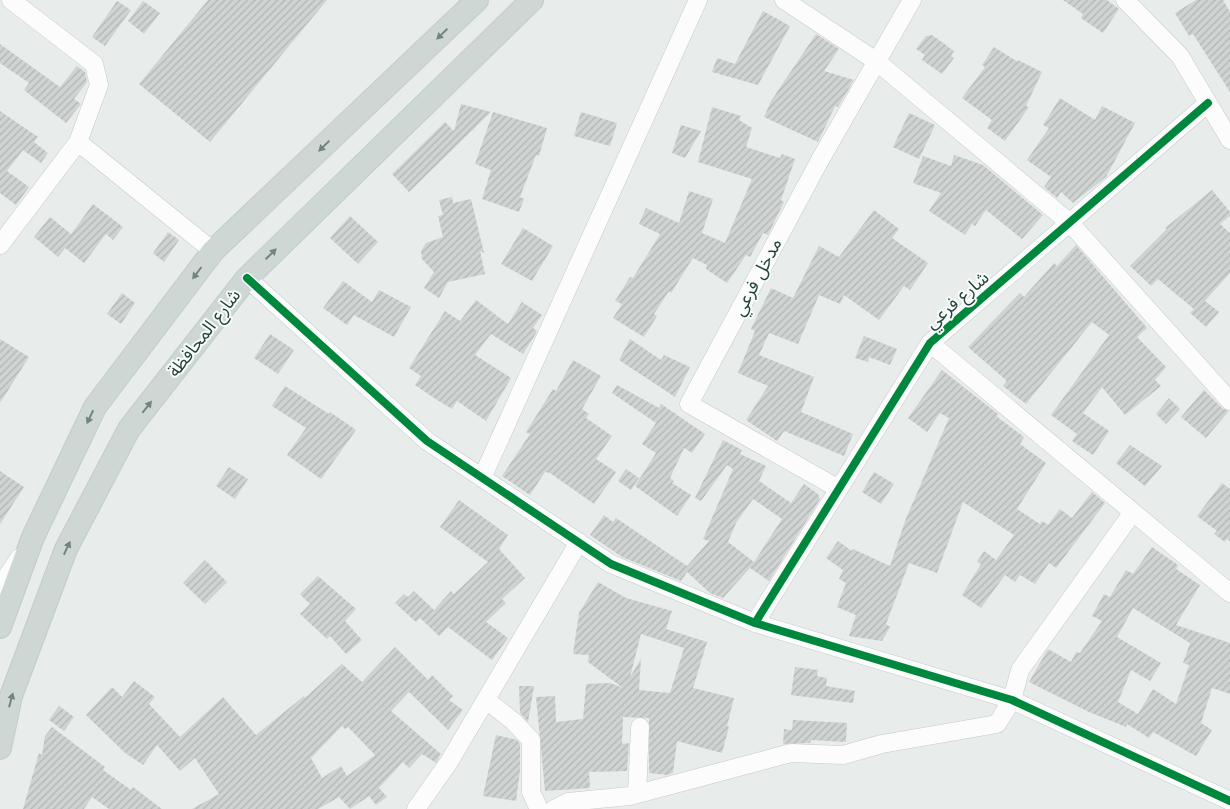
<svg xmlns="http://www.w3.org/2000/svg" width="1230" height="809" font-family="Helvetica,'Noto Sans Arabic',sans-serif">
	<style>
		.building { fill: url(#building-hatch); fill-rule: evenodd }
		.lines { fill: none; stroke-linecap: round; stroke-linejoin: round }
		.minor-casing { stroke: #c5cac8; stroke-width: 19 }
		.major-casing { stroke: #c3ccc9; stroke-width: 24 }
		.minor { stroke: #fcfcfc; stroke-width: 18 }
		.major { stroke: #cfd7d5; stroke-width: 22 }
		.cycleway-casing { stroke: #f7fbf9; stroke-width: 11 }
		.cycleway { stroke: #00873e; stroke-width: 8 }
		.oneway { fill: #718580 }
		.labels { text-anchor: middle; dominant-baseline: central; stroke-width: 4; stroke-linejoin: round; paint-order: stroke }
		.street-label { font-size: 18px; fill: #24423a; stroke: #f7fbf9 }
	</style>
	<defs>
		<pattern id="building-hatch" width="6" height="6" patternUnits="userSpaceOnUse" patternTransform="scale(1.25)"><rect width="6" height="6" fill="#cfd4d2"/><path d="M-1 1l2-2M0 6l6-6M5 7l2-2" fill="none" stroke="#b2b7b5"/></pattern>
	</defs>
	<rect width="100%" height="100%" fill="#e8edeb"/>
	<path class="building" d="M 208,0 L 327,0 L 210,142 L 139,84 Z
		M 1063,0 L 1107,0 L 1119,9 L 1103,33 L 1081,18 L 1083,14 Z
		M 1196,0 L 1223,0 L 1230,12 L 1230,92 L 1193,34 L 1189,36 L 1175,13 Z
		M 117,1 L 131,10 L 105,46 L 92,37 Z
		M 143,1 L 160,13 L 144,34 L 128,21 Z
		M 763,11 L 790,26 L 758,85 L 712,72 L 717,58 L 735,64 Z
		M 816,34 L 839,49 L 824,71 L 854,80 L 838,107 L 835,106 L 818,142 L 764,117 L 771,101 Z
		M 932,35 L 954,51 L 951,56 L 954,58 L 942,74 L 922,60 L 925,55 L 916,49 L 926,36 Z
		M 0,44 L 60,87 L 77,66 L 85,72 L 87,82 L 74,99 L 81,104 L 66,123 L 24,90 L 29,83 L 0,63 Z
		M 994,47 L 1018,62 L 1018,60 L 1042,72 L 1026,106 L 1029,107 L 1005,141 L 987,128 L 992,120 L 962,98 L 985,67 L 982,65 Z
		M 1060,98 L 1095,120 L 1102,106 L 1135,123 L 1106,177 L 1073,203 L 1061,192 L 1057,198 L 1044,187 L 1051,177 L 1027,160 L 1049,128 L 1043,125 Z
		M 461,104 L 491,112 L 409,192 L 392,174 L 445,122 L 454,131 Z
		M 712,107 L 741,116 L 739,120 L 752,128 L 746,147 L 780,158 L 782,154 L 795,159 L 781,200 L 784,202 L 768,235 L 763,233 L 750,257 L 746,255 L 727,283 L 706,269 L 707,265 L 693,258 L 671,293 L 669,291 L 654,314 L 657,316 L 644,337 L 613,318 L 622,304 L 615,301 L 630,277 L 633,278 L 660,234 L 639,224 L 646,208 L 679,223 L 689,191 L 713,199 L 702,233 L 725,243 L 752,179 L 698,162 Z
		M 0,111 L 38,137 L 34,142 L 48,153 L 41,163 L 23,150 L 7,171 L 29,187 L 16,205 L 0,193 Z
		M 493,112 L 547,128 L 539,156 L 536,155 L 520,197 L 524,199 L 519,212 L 482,199 L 491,170 L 475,164 Z
		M 581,112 L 617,123 L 610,146 L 574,136 Z
		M 909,113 L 935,125 L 919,159 L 893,147 Z
		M 681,125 L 701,131 L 685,158 L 672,153 Z
		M 954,155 L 983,165 L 1043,215 L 1022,239 L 986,210 L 975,226 L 972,224 L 965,235 L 929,211 L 941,193 L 913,183 L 923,156 L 951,166 Z
		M 1212,190 L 1230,212 L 1230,216 L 1220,224 L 1230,233 L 1230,273 L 1205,301 L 1219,312 L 1206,327 L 1190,313 L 1194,309 L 1158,279 L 1151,286 L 1130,266 L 1167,229 L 1165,228 Z
		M 452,197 L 453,203 L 471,199 L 484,253 L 480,251 L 485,274 L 448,282 L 439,298 L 424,288 L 434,272 L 422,259 L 421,251 L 426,243 L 443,237 L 438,216 L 443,215 L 439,200 Z
		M 93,204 L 123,227 L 113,240 L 106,234 L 84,263 L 65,248 L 58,257 L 34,237 L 50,217 L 71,234 Z
		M 874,210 L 899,229 L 892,238 L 928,263 L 910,290 L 904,286 L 879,320 L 844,295 L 840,304 L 819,295 L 798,344 L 769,333 L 759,355 L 814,377 L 801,412 L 853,434 L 844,456 L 784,431 L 777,441 L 746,420 L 768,386 L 738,373 L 755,331 L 751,329 L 771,288 L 793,298 L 819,246 L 839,257 Z
		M 350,216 L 378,242 L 358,264 L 330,238 Z
		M 523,228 L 553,246 L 532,281 L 501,264 Z
		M 168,232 L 179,240 L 164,262 L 153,253 Z
		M 1076,245 L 1147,328 L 1137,337 L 1166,367 L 1155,380 L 1161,386 L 1125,415 L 1102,387 L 1083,413 L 1109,431 L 1093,455 L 1072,441 L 1077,434 L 1051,415 L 1109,335 L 1092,322 L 1026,404 L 1003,386 L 1007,381 L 968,347 L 1020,293 L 1024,297 L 1054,263 L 1057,266 Z
		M 343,281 L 372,302 L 379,290 L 411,307 L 394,337 L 354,315 L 347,325 L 323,308 Z
		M 122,293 L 135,303 L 121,324 L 107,314 Z
		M 476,300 L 508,324 L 522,302 L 542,315 L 533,328 L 537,331 L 535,335 L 523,354 L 491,334 L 475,355 L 511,378 L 486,421 L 457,401 L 452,409 L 434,398 L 415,385 L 421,376 L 409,368 L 445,311 L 460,321 Z
		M 270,334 L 294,350 L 278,374 L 254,358 Z
		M 864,336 L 897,349 L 890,365 L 869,357 L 868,362 L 855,358 Z
		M 0,339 L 29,357 L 0,403 Z
		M 630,339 L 661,360 L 664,355 L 690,367 L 675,397 L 619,360 Z
		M 573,360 L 601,376 L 582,409 L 589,414 L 586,418 L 612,436 L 596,459 L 616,472 L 594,504 L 550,473 L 545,472 L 530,495 L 502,476 L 530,434 L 526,432 L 538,413 L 553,389 L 556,391 Z
		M 942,370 L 998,414 L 996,416 L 1024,437 L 1020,444 L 1046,463 L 1017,509 L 1040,524 L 1042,521 L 1048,525 L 1060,509 L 1072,518 L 1092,492 L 1105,503 L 1056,568 L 1049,563 L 1035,584 L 1020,575 L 1015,582 L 1005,575 L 981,608 L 962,595 L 981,564 L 977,562 L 984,551 L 996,560 L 1014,535 L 963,502 L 937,573 L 909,563 L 886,624 L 890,627 L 882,641 L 849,636 L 856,615 L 837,607 L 846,583 L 839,579 L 843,570 L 826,558 L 838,541 L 852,551 L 853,549 L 890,566 L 905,521 L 949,418 L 940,413 L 927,432 L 908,418 Z
		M 617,385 L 659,408 L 661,404 L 705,434 L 692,453 L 684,448 L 670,478 L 674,481 L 672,483 L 691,495 L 677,516 L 635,486 L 656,453 L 642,444 L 656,423 L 612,393 Z
		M 285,386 L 329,414 L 330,412 L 356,430 L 321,479 L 287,455 L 306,428 L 272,406 Z
		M 1204,390 L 1222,408 L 1229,411 L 1206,438 L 1181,417 Z
		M 1169,398 L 1180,409 L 1166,424 L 1156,414 Z
		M 723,440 L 742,450 L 740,454 L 766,466 L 759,481 L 791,503 L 804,484 L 818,494 L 820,499 L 769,581 L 750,568 L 723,598 L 710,593 L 687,572 L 681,581 L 622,557 L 590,535 L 604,515 L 613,522 L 616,518 L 687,566 L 709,541 L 703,539 L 733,469 L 727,465 L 701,501 L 695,498 ZM 753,499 L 782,519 L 754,562 L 728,542 L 736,523 Z
		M 1130,445 L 1162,466 L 1145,486 L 1116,463 Z
		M 229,467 L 248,479 L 235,499 L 216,486 Z
		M 626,469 L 639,478 L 631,490 L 618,481 Z
		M 0,471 L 24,487 L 0,524 Z
		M 874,472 L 894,484 L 881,504 L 862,492 Z
		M 1222,483 L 1230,489 L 1230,541 L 1227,539 L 1225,542 L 1214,534 L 1217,531 L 1197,516 Z
		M 459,500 L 508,535 L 499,549 L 525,578 L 502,599 L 506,603 L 486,622 L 508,638 L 492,660 L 448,627 L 439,636 L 420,618 L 416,622 L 395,603 L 404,594 L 408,597 L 414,591 L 434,610 L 451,591 L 454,594 L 488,562 L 440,527 Z
		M 1152,547 L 1178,565 L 1176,569 L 1200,585 L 1176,625 L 1230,643 L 1230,694 L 1212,688 L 1201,723 L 1212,730 L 1196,756 L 1153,732 L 1149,738 L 1127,724 L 1126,727 L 1089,712 L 1029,682 L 1048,649 L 1071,662 L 1076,652 L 1080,653 L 1102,621 L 1092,616 L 1104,594 L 1110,597 L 1126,570 L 1133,574 ZM 1133,608 L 1190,643 L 1183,663 L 1189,665 L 1176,704 L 1153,689 L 1138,714 L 1118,702 L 1131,670 L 1150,681 L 1161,663 L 1117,637 Z
		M 205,560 L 227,582 L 205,604 L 183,583 Z
		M 318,576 L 356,609 L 345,621 L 362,640 L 346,654 L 330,636 L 327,639 L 300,614 L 310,604 L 300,594 Z
		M 598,582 L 626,598 L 672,611 L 666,629 L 707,642 L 693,688 L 734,698 L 727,726 L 729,727 L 722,753 L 677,741 L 673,773 L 667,775 L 649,773 L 649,718 L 623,717 L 622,744 L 629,743 L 627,771 L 589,772 L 590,788 L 545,791 L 536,697 L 555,696 L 556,722 L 583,719 L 586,684 L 610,683 L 623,688 L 588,662 L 589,655 L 573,654 L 579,613 ZM 641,634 L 684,648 L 670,693 L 639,690 L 641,659 L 630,677 Z
		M 395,647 L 428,680 L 432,675 L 453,696 L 449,700 L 463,710 L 448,730 L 409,692 L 391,711 L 441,754 L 436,763 L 422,754 L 409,768 L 403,762 L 379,788 L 387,797 L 376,805 L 369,796 L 350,809 L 339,797 L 318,809 L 192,809 L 219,794 L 195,758 L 180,771 L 157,745 L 143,765 L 124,752 L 86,715 L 112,687 L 122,697 L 134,681 L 155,697 L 149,704 L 180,737 L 223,697 L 256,735 L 304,696 L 305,698 L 342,664 L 362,682 ZM 342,726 L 345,729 L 348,727 L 375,755 L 347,776 L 341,766 L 322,778 L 311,758 Z
		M 795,667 L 818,670 L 817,676 L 827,678 L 826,686 L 855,691 L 853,703 L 791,695 Z
		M 519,686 L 534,686 L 528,722 L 520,713 Z
		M 59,706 L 74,717 L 64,731 L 49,720 Z
		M 793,720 L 847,723 L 846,742 L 811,740 L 810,743 L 783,744 L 784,729 L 792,730 Z
		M 52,727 L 105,767 L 103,770 L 131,790 L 133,787 L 162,809 L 109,809 L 92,797 L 84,809 L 23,809 L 39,753 L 42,755 L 45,736 Z
		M 496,735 L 517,740 L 520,744 L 520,771 L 516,801 L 483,796 Z"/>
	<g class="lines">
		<defs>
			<path id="minor" d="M 11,0 L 94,64 L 99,85 L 78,142 L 213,251
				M 784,0 L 876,61 L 1070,223 L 1230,401
				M 1125,0 L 1180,56 L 1230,140
				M 0,245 L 78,142
				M 247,278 L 427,441 L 611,564 L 755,623 L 1012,700 L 1230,801
				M 930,343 L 1230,593
				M 482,478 L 698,0
				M 839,489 L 689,404 L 820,160 L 912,0
				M 0,587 L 19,558
				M 755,623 L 930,343 L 1208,103
				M 486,700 L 513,721 L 531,740 L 531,792 L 539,809
				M 637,794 L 640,727
				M 416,809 L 449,762 L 579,542
				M 554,809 L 568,802 L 630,796 L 791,753 L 843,755 L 882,744 L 997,724 L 1012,700 L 1020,670 L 1133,512"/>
			<path id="major" d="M 0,627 L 33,537 L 95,407 L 213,251 L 477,0
				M 0,748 L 11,696 L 66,549 L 129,429 L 247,278 L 532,0"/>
		</defs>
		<use href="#minor" class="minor-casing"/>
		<use href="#major" class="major-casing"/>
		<use href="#minor" class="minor"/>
		<use href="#major" class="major"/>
		<defs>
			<path id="cycleway" d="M 247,278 L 427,441 L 611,564 L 755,623 L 1012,700 L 1230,801
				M 755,623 L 930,343 L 1208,103"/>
		</defs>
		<use href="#cycleway" class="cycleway-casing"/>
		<use href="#cycleway" class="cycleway"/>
	</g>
	<defs><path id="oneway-solid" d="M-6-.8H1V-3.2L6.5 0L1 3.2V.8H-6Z" transform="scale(1.25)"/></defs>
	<g class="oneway">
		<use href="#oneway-solid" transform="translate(442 34) rotate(136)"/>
		<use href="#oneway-solid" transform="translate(324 146) rotate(136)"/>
		<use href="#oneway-solid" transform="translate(271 254) rotate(-44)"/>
		<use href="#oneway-solid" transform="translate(197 273) rotate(127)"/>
		<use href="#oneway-solid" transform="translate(147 407) rotate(-52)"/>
		<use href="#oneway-solid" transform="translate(90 417) rotate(115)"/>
		<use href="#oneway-solid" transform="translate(67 548) rotate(-65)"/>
		<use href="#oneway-solid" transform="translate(11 700) rotate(-75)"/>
	</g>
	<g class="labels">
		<g class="street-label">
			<text transform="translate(757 277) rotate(-62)">مدخل فرعي</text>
			<text transform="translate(957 300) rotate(-41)">شارع فرعي</text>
			<text transform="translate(204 333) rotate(-52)">شارع المحافظة</text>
		</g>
	</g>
</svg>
